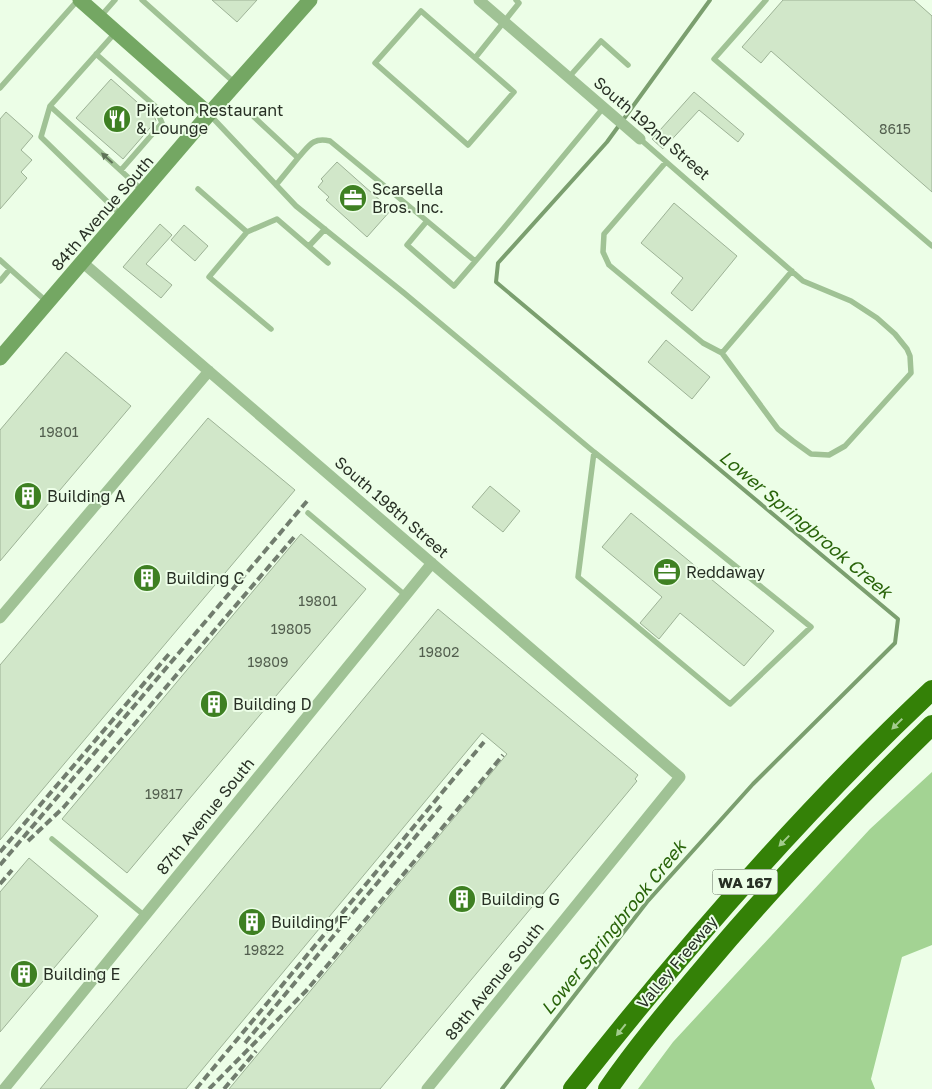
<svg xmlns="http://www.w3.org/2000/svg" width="932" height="1089" font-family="'Golos Text',sans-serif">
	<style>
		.forest { fill: #a3d393 }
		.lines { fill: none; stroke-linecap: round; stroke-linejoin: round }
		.stream { stroke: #7b9f6f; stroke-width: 4 }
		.building { fill: #d1e7c9; stroke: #9db296 }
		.service { stroke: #a0c295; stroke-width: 5.5 }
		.minor { stroke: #a0c295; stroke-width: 11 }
		.secondary { stroke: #74a763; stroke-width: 15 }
		.motorway { stroke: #348107; stroke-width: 20 }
		.rail { stroke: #717d6e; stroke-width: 4; stroke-dasharray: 8 4; stroke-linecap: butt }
		.oneway { fill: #5e7257 }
		.oneway2 { fill: #a2cc8d }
		.labels { text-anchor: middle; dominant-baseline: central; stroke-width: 4; stroke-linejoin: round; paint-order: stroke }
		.number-label { font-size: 14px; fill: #525e4e }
		.shield { fill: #ecfee7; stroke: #636e5f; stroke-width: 1 }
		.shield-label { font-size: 15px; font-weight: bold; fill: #283025 }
		.poi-label { font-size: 16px; fill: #283025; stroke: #ecfee7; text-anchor: start }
		.street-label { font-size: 16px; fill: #283025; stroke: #ecfee7 }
		.water-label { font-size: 18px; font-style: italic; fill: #29640a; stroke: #ecfee7 }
	</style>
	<rect width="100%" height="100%" fill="#ecfee7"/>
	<path class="forest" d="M 932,772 L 932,945 L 902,957 L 871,1079 L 875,1089 L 638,1089 L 673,1042 L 870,829 Z"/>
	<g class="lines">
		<path class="stream" d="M 502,1089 L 647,902 L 753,784 L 895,643 L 898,619 L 496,282 L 498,263 L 607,142 L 710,0"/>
	</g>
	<path class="building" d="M 212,0 L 257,0 L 237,22 Z
		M 783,0 L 914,0 L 932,16 L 932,192 L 771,51 L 761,63 L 742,47 Z
		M 111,79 L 155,118 L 156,121 L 123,159 L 76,118 Z
		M 694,92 L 744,134 L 738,142 L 699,110 L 663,149 L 652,139 Z
		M 6,112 L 33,136 L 21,150 L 32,160 L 21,172 L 27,178 L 0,209 L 0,119 Z
		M 337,162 L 391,210 L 367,237 L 326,200 L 329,197 L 318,187 L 323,181 L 321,179 Z
		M 674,203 L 737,256 L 692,311 L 671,293 L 683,278 L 641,243 Z
		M 160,224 L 172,235 L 146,264 L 172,285 L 161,298 L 123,267 Z
		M 184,225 L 208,246 L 195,261 L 171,240 Z
		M 666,340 L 710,377 L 692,399 L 648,362 Z
		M 66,352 L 131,406 L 0,561 L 0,430 Z
		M 208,418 L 295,490 L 0,840 L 0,665 Z
		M 490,486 L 520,511 L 503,532 L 472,507 Z
		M 631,513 L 774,631 L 744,666 L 680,613 L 659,639 L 640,623 L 662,597 L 602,547 Z
		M 301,534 L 366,589 L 127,873 L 62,819 Z
		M 438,609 L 638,775 L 635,779 L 637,781 L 628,792 L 380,1089 L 229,1089 L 507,754 L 482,733 L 186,1089 L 40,1089 Z
		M 29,858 L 98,916 L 0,1032 L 0,892 Z"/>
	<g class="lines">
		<path class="service" d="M 142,0 L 236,84
			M 766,0 L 714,59 L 932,246
			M 100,17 L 115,0
			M 115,33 L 50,106 L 41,137 L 121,215
			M 96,54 L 155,106 L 162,123 L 121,170
			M 475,58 L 421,11 L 375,63 L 468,145 L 514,92 L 475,58 L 519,3 L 516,0
			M 569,77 L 601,41 L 628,65
			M 0,88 L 78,0
			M 50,106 L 142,190
			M 209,114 L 296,206 L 404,293 L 594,452 L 578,577 L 730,704 L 811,627 L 594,452
			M 254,117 L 298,158 C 309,146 312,137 330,141 L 427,221
			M 640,139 L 803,281 L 851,301 L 877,318 L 895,334 L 907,349 L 910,356 L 911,373 L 845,446 L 829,455 L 811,454 L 793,441 L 778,429 L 722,353
			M 666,162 L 604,234 L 603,252 L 609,265 L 703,343 L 722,353 L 792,271
			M 276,185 L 298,158
			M 198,189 L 247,232 L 209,277 L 271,329
			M 247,232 L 277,219 L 328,263
			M 309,246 L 325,229
			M 0,260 L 10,269 L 0,281
			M 475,261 L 427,221 L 407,245 L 454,286 L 503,229 L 604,107
			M 10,269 L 46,301
			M 308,513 L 405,595
			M 52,839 L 145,916"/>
		<path class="minor" d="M 479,0 L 640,139
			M 82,262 L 680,777 L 427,1089
			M 0,618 L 209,371
			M 4,1089 L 432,563"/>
		<path class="secondary" d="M 80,0 L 209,114
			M 0,358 L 209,114 L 310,0"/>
		<path class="motorway" d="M 573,1089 C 684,948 801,813 932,690
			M 608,1089 C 637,1047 669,1009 702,970 C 774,884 852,803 932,725"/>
		<path class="rail" d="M 28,841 L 63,808 L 295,536
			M 0,852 L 169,654
			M 0,865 L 308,500
			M 0,884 L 12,870
			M 245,1043 L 441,806
			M 196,1089 L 484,742
			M 209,1089 L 306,991 L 503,755
			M 224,1089 L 256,1051"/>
	</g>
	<defs><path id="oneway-solid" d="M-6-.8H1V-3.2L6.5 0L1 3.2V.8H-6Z" transform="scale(1.25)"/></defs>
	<use class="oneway" href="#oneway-solid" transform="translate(107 158) rotate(-138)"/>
	<g class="oneway2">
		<use href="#oneway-solid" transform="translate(897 724) rotate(135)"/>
		<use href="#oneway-solid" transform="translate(784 841) rotate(134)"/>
		<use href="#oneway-solid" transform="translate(621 1030) rotate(129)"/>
	</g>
	<defs>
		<symbol id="restaurant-disc" viewBox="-11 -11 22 22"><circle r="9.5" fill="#3e8022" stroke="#ecfee7"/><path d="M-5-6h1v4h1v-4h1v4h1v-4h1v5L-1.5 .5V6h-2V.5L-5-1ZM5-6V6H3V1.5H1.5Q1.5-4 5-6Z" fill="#fff"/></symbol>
		<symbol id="office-disc" viewBox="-11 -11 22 22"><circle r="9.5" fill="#3e8022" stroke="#ecfee7"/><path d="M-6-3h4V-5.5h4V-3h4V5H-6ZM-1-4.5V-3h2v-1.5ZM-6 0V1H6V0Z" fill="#fff"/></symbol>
		<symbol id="building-disc" viewBox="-11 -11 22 22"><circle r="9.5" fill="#3e8022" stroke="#ecfee7"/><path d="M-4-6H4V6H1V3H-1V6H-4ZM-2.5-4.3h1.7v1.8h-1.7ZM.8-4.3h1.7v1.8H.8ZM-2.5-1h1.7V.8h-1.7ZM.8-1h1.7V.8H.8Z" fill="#fff"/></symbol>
	</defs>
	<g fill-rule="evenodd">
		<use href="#restaurant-disc" x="101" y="103" width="32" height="32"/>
		<use href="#office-disc" x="337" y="182" width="32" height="32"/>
		<use href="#building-disc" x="12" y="480" width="32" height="32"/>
		<use href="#office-disc" x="651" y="556" width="32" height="32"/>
		<use href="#building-disc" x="131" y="562" width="32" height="32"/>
		<use href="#building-disc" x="198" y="688" width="32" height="32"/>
		<use href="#building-disc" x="446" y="883" width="32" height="32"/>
		<use href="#building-disc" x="236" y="906" width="32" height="32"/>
		<use href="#building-disc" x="8" y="958" width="32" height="32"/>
	</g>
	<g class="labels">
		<g class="number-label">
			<text x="895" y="128">8615</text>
			<text x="59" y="431">19801</text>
			<text x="318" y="600">19801</text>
			<text x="291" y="628">19805</text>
			<text x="439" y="651">19802</text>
			<text x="268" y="661">19809</text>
			<text x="164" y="793">19817</text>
			<text x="264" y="949">19822</text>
		</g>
		<rect class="shield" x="712.5" y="869.5" width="65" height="25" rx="4"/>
		<g class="shield-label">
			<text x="745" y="882">WA 167</text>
		</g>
		<g class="poi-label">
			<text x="136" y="110">Piketon Restaurant<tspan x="136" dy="18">&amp; Lounge</tspan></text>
			<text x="372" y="189">Scarsella<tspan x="372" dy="18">Bros. Inc.</tspan></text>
			<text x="47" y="496">Building A</text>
			<text x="686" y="572">Reddaway</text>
			<text x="166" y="578">Building C</text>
			<text x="233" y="704">Building D</text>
			<text x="481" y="899">Building G</text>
			<text x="271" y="922">Building F</text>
			<text x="43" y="974">Building E</text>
		</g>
		<g class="street-label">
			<text transform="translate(652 128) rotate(41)">South 192nd Street</text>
			<text transform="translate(102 213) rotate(-49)">84th Avenue South</text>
			<text transform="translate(392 507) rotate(41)">South 198th Street</text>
			<text transform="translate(205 816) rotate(-51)">87th Avenue South</text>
			<text transform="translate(677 962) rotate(-50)">Valley Freeway</text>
			<text transform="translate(494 981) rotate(-51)">89th Avenue South</text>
		</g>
		<g class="water-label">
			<text transform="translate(806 524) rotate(40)">Lower Springbrook Creek</text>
			<text transform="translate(613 927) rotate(-51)">Lower Springbrook Creek</text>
		</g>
	</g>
</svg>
